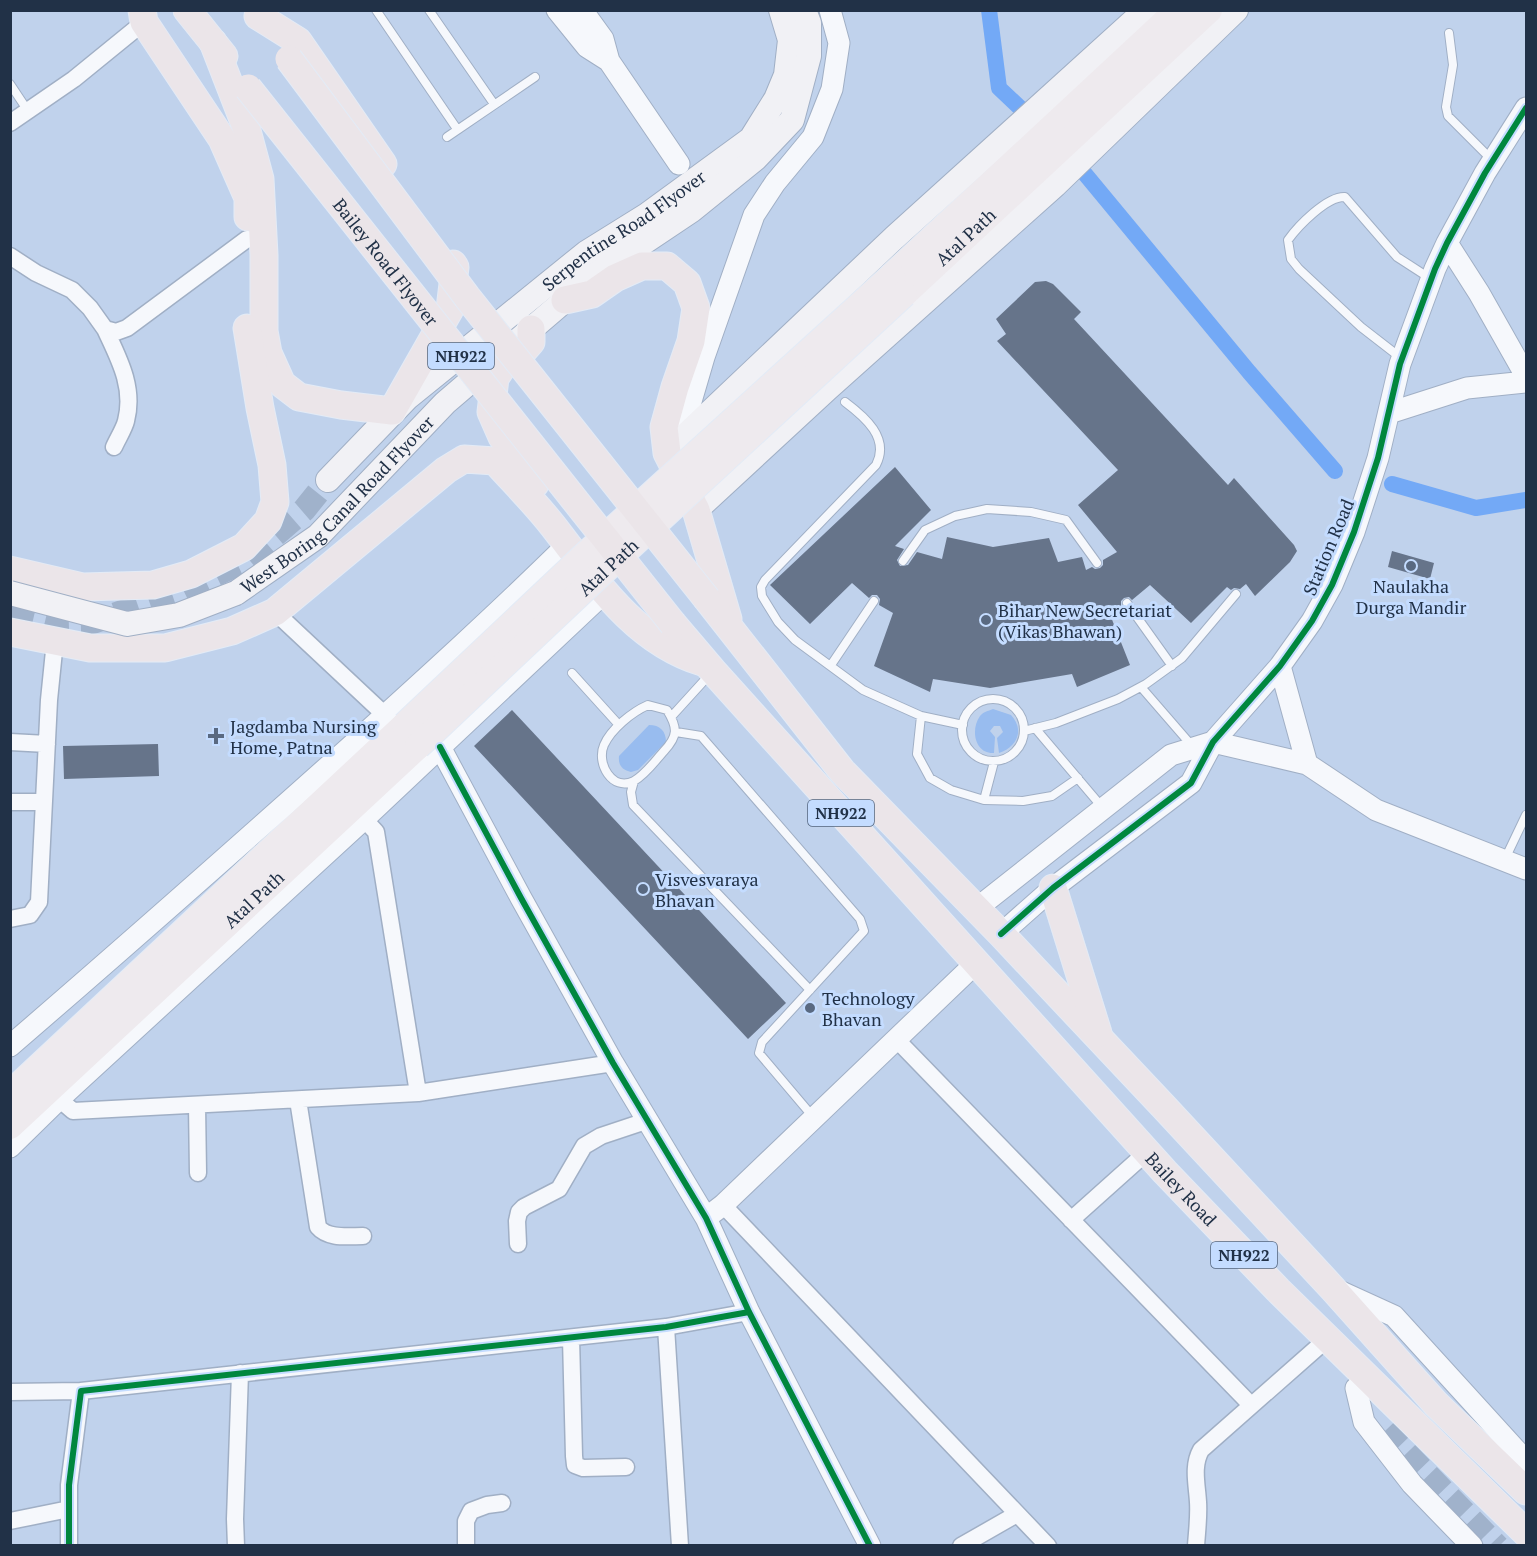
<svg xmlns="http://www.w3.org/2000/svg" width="1537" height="1556" font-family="'PT Serif',serif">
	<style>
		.green { fill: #98bcef }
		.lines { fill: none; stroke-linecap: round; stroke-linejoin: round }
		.canal { stroke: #73a9f6; stroke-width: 16 }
		.building { fill: #66748a }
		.tertiary-tunnel { stroke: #a0b2cb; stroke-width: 21; stroke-dasharray: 21 10; stroke-linecap: butt }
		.secondary-tunnel { stroke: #a0b2cb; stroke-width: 24; stroke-dasharray: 24 12; stroke-linecap: butt }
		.service-casing { stroke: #a0afc5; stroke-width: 10 }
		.minor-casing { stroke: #a0afc5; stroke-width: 19 }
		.tertiary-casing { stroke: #a0afc5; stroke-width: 23 }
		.secondary-casing { stroke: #a0afc5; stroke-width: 26 }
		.primary-casing { stroke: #e3ebf6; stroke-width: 28 }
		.trunk-casing { stroke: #e3ebf6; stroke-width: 29 }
		.service { stroke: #f6f8fc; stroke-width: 8 }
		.minor { stroke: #f6f8fc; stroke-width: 16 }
		.tertiary { stroke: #f6f8fc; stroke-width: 21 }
		.secondary { stroke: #f1f1f5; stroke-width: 24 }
		.primary { stroke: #eeeaee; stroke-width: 26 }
		.trunk { stroke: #ebe5e9; stroke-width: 27 }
		.secondary-bridge-casing { stroke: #a0afc5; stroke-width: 26; stroke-linecap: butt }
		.primary-bridge-casing { stroke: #e3ebf6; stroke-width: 28; stroke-linecap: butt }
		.trunk-bridge-casing { stroke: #e3ebf6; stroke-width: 29; stroke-linecap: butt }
		.secondary-bridge { stroke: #f1f1f5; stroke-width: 24 }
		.primary-bridge { stroke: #eeeaee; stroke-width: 26 }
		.trunk-bridge { stroke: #ebe5e9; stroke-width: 27 }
		.cycleway-casing { stroke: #c4dcff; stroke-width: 10 }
		.cycleway { stroke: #00873e; stroke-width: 6 }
		.poi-dot { fill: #596981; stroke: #c4dcff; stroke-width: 2 }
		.labels { text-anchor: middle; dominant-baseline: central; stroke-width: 6; stroke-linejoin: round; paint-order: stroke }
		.shield { fill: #c4dcff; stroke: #52647e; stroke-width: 1.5 }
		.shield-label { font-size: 16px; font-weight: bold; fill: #213147 }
		.street-label { font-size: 18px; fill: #213147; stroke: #c4dcff }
		.poi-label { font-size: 18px; fill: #213147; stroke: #c4dcff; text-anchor: start }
	</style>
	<rect width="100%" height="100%" fill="#c0d2ec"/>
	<path class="green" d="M 993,709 L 1011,715 C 1025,730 1017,747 999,753 L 997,738 L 1003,732 L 1000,726 L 994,726 L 990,731 L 995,737 L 994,753 C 975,754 970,730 980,716 C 983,712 988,711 993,709 Z
		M 649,725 C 660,725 666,731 666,742 L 638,770 L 631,772 C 622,770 618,765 619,756 Z"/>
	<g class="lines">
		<path class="canal" d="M 989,10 L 999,88 L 1035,122
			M 1071,157 L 1249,372 L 1335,471
			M 1392,484 L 1476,508 L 1526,500"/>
	</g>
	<path class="building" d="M 1046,281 L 1053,284 L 1081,312 L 1074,319 L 1228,485 L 1234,478 L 1294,545 L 1297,551 L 1290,562 L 1255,596 L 1246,584 L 1240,589 L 1234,588 L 1231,590 L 1227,587 L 1191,623 L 1150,585 L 1132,600 L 1129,597 L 1124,598 L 1121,601 L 1121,606 L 1109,612 L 1130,665 L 1077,687 L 1072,674 L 990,688 L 933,679 L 930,692 L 874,666 L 893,613 L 879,605 L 880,599 L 877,595 L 872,595 L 869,598 L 852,583 L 810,624 L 770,585 L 895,467 L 931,510 L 895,546 L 904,549 L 897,560 L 900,566 L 908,565 L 917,552 L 942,559 L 947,537 L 993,547 L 1049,538 L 1058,562 L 1082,557 L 1086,570 L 1092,567 L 1095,569 L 1100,568 L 1103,565 L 1103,560 L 1117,552 L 1078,505 L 1118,470 L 997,341 L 1006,334 L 996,319 L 1035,282 Z
		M 1392,551 L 1434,563 L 1430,579 L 1388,567 Z
		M 512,710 L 786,1003 L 748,1039 L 474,746 Z
		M 158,744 L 159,776 L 64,779 L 63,746 Z"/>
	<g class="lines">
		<path class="tertiary-tunnel" d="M 1386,1430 L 1499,1546"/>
		<path class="secondary-tunnel" d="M 10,613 L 52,623 L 93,622 L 177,593 L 246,560 L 304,510 L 328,480"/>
		<defs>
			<path id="service" d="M 376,10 L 457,129
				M 429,10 L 494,104
				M 1449,33 L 1453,65 L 1446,107 L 1448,116 L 1492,160
				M 10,84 L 28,111
				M 447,137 L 535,77
				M 1401,358 L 1361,327 L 1299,269 L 1291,259 L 1288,240 C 1298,226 1327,196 1345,197 L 1397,257 L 1431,279
				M 845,402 C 865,417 890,438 876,465 L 765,580 L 761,587 L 762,596 L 778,622 L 795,640 L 863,690 L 921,716 L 963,725
				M 903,561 L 925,530 L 955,516 L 987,509 L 1031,512 L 1066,520 L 1097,563
				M 1127,603 L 1172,666
				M 831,665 L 874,601
				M 572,673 L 619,725
				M 1141,687 L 1193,747
				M962 730a31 31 0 1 1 62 0a31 31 0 1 1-62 0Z
				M 648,705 L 667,710 C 678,728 678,736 664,751 C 655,761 646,774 634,781 C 612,792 596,763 604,745 C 611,729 632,712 648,705 Z
				M 921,716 L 917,754 L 930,778 L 951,790 L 984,800 L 1023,801 L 1052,796 L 1078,778
				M 671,717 L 711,673
				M 1035,728 L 1102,807
				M 1024,731 L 1056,723 L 1118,699 L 1146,684 L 1182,658 L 1236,594
				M 676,732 L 701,736 L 860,919 L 864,931 L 762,1042 L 759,1053 L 814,1118
				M 634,781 L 631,792 L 633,805 L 810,990
				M 984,800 L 994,762
				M 1505,859 L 1526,815"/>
			<path id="minor" d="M 10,123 L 74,79 L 144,22
				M 10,256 L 36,273 L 72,290 L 90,308 L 105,329 L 116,332 L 127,328 L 247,239
				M 105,329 C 118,357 135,387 126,421 C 124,429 118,438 114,447
				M 275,612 L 385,715
				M 10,742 L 47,744
				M 10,802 L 44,802
				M 364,819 L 376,832 L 418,1093 L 613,1063
				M 10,919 L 30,915 L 39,902 L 49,700 L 55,641
				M 896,1039 L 1251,1405
				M 59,1099 L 73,1111 L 418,1093
				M 298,1100 L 318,1227 C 328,1239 348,1236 363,1236
				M 197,1105 L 198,1173
				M 723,1205 L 1048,1546
				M 1071,1220 L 1147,1152
				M 518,1244 L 517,1221 L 519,1212 L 524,1207 L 559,1189 L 584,1146 L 601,1136 L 646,1121
				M 666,1327 L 680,1546
				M 571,1338 L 574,1456 L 575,1465 L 583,1468 L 626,1467
				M 10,1392 L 81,1391
				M 10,1521 L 69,1509
				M 69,1546 L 69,1485 L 81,1391 L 666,1327 L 749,1312
				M 236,1546 L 235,1519 L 240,1373
				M 466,1546 L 466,1521 L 471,1511 L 487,1505 L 502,1503
				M 961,1546 L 1017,1514
				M 1196,1546 C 1197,1531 1199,1516 1198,1502 C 1197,1484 1192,1466 1201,1450 L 1327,1339"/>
			<path id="tertiary" d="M 557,10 L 587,47 L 609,61 L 679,164
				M 582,10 L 603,39 L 609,61
				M 1447,243 L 1479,293 L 1526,376
				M 1389,413 L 1467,388 L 1526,382
				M 665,439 L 687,415 L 704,357 L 754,215 L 775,183 L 813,137 L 832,89 L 839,43 L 830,10
				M 1280,666 L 1307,764
				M 440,747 L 521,898 L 613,1063 L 706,1218 L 749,1312 L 870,1546
				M 976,909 L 1171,755 L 1213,742 L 1307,764 L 1376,810 L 1526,869
				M 1001,934 L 1053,888 L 1191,783 L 1213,742 L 1280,666 L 1312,621 L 1332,585 L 1354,532 L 1378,458 L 1400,364 L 1435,269 L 1447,243 L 1485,173 L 1526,108
				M 10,1046 C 125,947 238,847 351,746 C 424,680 497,614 567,545
				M 10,1147 L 59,1099 L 364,819 L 605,592
				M 706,1218 L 723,1205 L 977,962
				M 1337,1290 L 1394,1316 L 1526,1461
				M 1356,1388 L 1364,1422 L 1412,1484 L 1472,1546"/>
			<g id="secondary">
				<path d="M 667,453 L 894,238 L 1146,10"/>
				<path id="s1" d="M 328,480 L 407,398 L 586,253 L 647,215 L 751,139 L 776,99 L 786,75 L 790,40 L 781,10"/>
				<path d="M 696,510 L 827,389 L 1055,185 L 1236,10"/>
				<path id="s2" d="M 236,593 L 318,536 L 445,403 L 592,277 L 692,210 L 755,159 L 792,120 L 809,56 L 809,23 L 804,10"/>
			</g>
			<g id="primary">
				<path d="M 892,276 L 1178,10"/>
				<path id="s3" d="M 904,294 L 1209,10"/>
				<path d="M 10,1094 L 405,725"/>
				<path id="s4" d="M 10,1126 L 418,746"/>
			</g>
			<g id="trunk">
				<path d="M 142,10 L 144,22 L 222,139 L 248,198 L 248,217"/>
				<path d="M 187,10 L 224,56"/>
				<path d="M 258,16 L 298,41 L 383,164"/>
				<path d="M 213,42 L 246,127 L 260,179 L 264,255 L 264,331 L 268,353 L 282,384 L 299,397 L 341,405 L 392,411 L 450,309 L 455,267 L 453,264"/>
				<path d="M 565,300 L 592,294 L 615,278 L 642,266 L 667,266 L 687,283 L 696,308 L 691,341 L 675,387 L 664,427 L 667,453 L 696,510 L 728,619"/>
				<path d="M 531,329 L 531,342 L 517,358 L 503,366 L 495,378 L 491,412 L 502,437 L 535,484"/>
				<path d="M 10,570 L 83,587 L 153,585 L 191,574 L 244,547 L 268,521 L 275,502 L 272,465 L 260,408 L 247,328"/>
				<path d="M 707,599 L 842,771 L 1001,934 L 1164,1107 L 1333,1289 L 1436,1404 L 1526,1491"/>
				<path id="s5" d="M 673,624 L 713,671 L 1165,1172 L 1278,1290 L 1526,1533"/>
				<path d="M 10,632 L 90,648 L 165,648 L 232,631 L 275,612 L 446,470 L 464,459 L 495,461 C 514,482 535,503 553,526 C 595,580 634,641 702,662"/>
				<path d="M 1053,888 L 1098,1033"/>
			</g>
		</defs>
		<use href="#service" class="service-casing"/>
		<use href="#minor" class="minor-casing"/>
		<use href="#tertiary" class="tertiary-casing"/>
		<use href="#secondary" class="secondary-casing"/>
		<use href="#primary" class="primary-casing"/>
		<use href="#trunk" class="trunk-casing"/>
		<use href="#service" class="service"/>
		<use href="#minor" class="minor"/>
		<use href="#tertiary" class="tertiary"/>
		<use href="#secondary" class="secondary"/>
		<use href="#primary" class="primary"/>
		<use href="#trunk" class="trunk"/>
		<defs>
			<path id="secondary-bridge" d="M 10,593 L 127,624 L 179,615 L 236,593"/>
			<g id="primary-bridge">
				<path d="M 405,725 L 582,558 L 892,276"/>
				<path id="s6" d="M 418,746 L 597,577 L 904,294"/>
			</g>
			<g id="trunk-bridge">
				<path d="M 289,59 L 467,297 L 707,599"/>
				<path id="s7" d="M 248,88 L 673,624"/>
			</g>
		</defs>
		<use href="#secondary-bridge" class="secondary-bridge-casing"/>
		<use href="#primary-bridge" class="primary-bridge-casing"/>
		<use href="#trunk-bridge" class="trunk-bridge-casing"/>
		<use href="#secondary-bridge" class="secondary-bridge"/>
		<use href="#primary-bridge" class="primary-bridge"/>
		<use href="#trunk-bridge" class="trunk-bridge"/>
		<defs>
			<path id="cycleway" d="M 440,747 L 521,898 L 613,1063 L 706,1218 L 749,1312 L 870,1546
				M 1001,934 L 1053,888 L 1191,783 L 1213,742 L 1280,666 L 1312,621 L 1332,585 L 1354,532 L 1378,458 L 1400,364 L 1435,269 L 1447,243 L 1485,173 L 1526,108
				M 69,1546 L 69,1485 L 81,1391 L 666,1327 L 749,1312"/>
		</defs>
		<use href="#cycleway" class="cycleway-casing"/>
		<use href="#cycleway" class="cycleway"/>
	</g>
	<g class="poi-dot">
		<circle cx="1411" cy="566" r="6"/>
		<circle cx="986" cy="620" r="6"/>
		<path d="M213 727h6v6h6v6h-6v6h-6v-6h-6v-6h6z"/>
		<circle cx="643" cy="889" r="6"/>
		<circle cx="810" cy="1008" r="6"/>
	</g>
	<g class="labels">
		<g class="shield">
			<rect x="428" y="343" width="66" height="26" rx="4.5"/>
			<rect x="808" y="800" width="66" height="26" rx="4.5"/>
			<rect x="1211" y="1242" width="66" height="26" rx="4.5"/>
		</g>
		<g class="shield-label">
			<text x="461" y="356">NH922</text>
			<text x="841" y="813">NH922</text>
			<text x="1244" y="1255">NH922</text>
		</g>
		<g class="street-label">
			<text stroke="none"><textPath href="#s1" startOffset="388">Serpentine Road Flyover</textPath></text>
			<text stroke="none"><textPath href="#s3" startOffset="84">Atal Path</textPath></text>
			<text stroke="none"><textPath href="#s7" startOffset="222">Bailey Road Flyover</textPath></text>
			<text stroke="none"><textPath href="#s2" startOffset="135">West Boring Canal Road Flyover</textPath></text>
			<text transform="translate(1328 547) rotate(-67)">Station Road</text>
			<text stroke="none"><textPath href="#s6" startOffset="261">Atal Path</textPath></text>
			<text stroke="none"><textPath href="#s4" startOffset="333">Atal Path</textPath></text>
			<text stroke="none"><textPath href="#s5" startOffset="760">Bailey Road</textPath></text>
		</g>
		<g class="poi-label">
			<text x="1411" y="586" text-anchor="middle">Naulakha<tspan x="1411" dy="21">Durga Mandir</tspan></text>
			<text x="998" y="610">Bihar New Secretariat<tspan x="998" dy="21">(Vikas Bhawan)</tspan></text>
			<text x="230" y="726">Jagdamba Nursing<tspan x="230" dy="21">Home, Patna</tspan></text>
			<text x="655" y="879">Visvesvaraya<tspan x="655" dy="21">Bhavan</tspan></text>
			<text x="822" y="998">Technology<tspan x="822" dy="21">Bhavan</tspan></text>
		</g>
	</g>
	<rect width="1537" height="1556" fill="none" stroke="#213147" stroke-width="24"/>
</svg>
